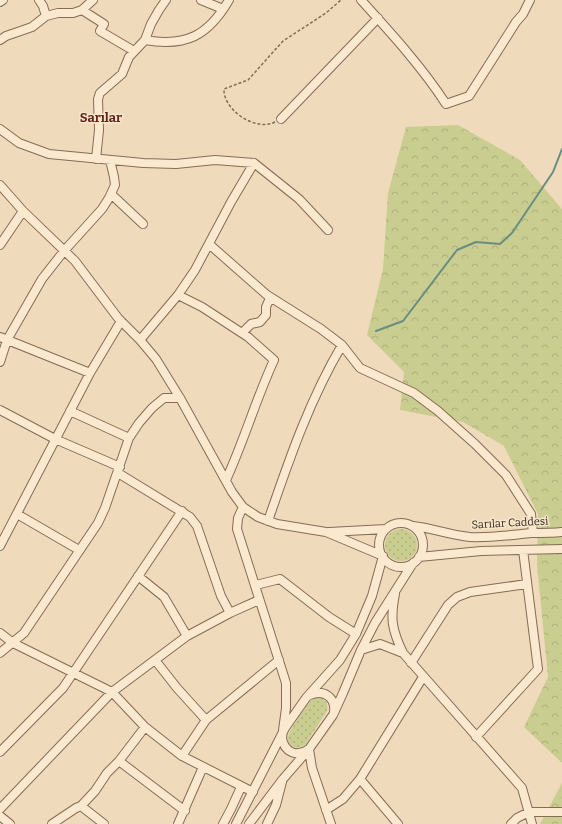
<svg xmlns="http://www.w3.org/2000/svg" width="562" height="824" font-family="Bitter,serif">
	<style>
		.grass { fill: url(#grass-dots) }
		.forest { fill: url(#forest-crowns) }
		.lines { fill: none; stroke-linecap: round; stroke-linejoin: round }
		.stream { stroke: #688d81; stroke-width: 2 }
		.minor-casing { stroke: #866b55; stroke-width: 10 }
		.path { stroke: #866b55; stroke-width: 1.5; stroke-dasharray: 3 2; stroke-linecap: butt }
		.minor { stroke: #fae9cf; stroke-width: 8 }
		.labels { text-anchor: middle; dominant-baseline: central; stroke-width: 3; stroke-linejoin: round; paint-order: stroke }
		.street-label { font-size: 11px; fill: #35251a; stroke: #f6e6cb }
		.quarter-label { font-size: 13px; font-weight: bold; fill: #632219; stroke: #f6e6cb }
	</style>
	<defs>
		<pattern id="grass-dots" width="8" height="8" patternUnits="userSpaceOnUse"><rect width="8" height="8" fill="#cacd90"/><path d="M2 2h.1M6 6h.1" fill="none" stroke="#aeb07c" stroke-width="1.8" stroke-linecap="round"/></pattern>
		<pattern id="forest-crowns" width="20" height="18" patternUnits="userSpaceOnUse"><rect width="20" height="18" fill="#cacd90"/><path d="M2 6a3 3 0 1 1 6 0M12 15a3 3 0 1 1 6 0" fill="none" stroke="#aeb07c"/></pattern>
	</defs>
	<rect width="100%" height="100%" fill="#efdbbc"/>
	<path class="grass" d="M385 545a16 16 0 1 1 32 0a16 16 0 1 1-32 0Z
		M 318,697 C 325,698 329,703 327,711 L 305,745 C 298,750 286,747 288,737 C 288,732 308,703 312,700 C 314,698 315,698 318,697 Z"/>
	<path class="forest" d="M 458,125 L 520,160 L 562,209 L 562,763 L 524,727 L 548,677 L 537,565 L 538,514 L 504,446 L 463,422 L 400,410 L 404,372 L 367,335 L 383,269 L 388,193 L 406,127 Z
		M 562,783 L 562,824 L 540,824 Z"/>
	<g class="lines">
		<path class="stream" d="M 376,331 L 403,321 L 457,250 L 476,242 L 500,244 L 512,233 L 553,172 L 562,149"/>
		<defs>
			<path id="minor" d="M 39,0 L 43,6 L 46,16
				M 201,0 L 223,9
				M 361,0 C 391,33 422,67 446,104 L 469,96 L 504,41 L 516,22 L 523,14 L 530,0
				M 0,2 L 3,0
				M 82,10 L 104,24 L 100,31 L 134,51
				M 0,40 L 6,36 L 32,27 L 46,16 L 58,13 L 73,13 L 82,10 L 93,0
				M 145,40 C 186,47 208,36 229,0
				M 281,119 L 378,18
				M 0,129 L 19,143 L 49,154 L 143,163 L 176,164 L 215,160 L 254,163 L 299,199 L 328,230
				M 96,159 L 99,130 L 98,99 L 100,93 L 122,74 L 129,57 L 145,40 L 151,24 L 159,10 L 166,0
				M 0,185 L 23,211 L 75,261 L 118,318 L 140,340 L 156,359 L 180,398 L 232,492 L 243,507 L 258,517 L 277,524 L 326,532 L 383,556 L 372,596 L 356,634 L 340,660 L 306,698 L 285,728 L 236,824
				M 111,194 L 143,224
				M 209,244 L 267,295 L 321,329 L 342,345 L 360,368 L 414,393 L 438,411 L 475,444 L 506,475 L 531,514 L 533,533
				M 0,245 L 23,211
				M 178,295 L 202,307 L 248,337 L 274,360 C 256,399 244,441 226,480
				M 242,333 L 251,324 L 260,322 L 266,315 L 266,307 L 270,298
				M 0,337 L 90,373
				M 140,340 L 178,295 L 195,270 L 231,202 L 254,163
				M 0,362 L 7,340 L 42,279 L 64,251 L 102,209 L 109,198 L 115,185 L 114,177 L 110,160
				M 0,410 L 55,439 L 120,467
				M 70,411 L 129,438
				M 118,473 L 190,517 L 197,526 L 221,596 L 230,613
				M 243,507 L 238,518 L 237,529 L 286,683 L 286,708 L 282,738 C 284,752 297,758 309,749 L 312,768 L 331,824
				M 17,514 L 79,550
				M 268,521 C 289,460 309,401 342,345
				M379 545a22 22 0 1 1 44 0a22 22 0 1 1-44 0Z
				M 413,526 C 432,528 450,535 470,537 C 490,538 511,535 531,533 C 541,533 552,533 562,532
				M 329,532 L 386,529
				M 0,546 L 90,373 L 121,321
				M 419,557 L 481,551 L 562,549
				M 138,576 L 164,597 L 187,636
				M 256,585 L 280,579 L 329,617 L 356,634
				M 395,594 C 390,619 392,630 403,653 L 522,788 L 532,824
				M 0,633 L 13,643 L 112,692 L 145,727 L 182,756 L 253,792
				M 361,650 L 380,644 L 403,653
				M 0,653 L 24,633 L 98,523 L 105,508 L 129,438 L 139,423 L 152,408 L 164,398 L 180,398
				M 155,660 L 177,688 L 206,720
				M 411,663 L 448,605 L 457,597 L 470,592 L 527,584
				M 310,695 C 323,689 336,697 334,712
				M 476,737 L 538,669 L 523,550
				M 0,752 L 63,688 L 182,511
				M 182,756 L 206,720 L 279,660
				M 119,761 L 185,811
				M 360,779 L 423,677
				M 81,806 L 104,824
				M 0,809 L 112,692 L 187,636 L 230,613 L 259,600
				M 326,810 L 343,799 L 360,779 L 398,824
				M 0,816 L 10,824
				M 52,824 L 76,808 L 81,806 L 95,791 L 107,773 L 119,761 L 145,727
				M 178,824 L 203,767
				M 223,824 L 231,809 L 241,787
				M 249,824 L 283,779 L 309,749 L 333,715 L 343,693 L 361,650 L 375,623 L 413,563
				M 267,824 L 276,805 L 282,782
				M 511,824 L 517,818 L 529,812 L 562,812"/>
		</defs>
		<use href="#minor" class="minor-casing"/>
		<path class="path" d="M 275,122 C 256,132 223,110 224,89 L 248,80 L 283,41 L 326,13 L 341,0"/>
		<use href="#minor" class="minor"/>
	</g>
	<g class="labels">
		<g class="street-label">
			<text transform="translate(510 523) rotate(-3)">Sarılar Caddesi</text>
		</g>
		<g class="quarter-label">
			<text x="101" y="117">Sarılar</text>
		</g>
	</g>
</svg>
